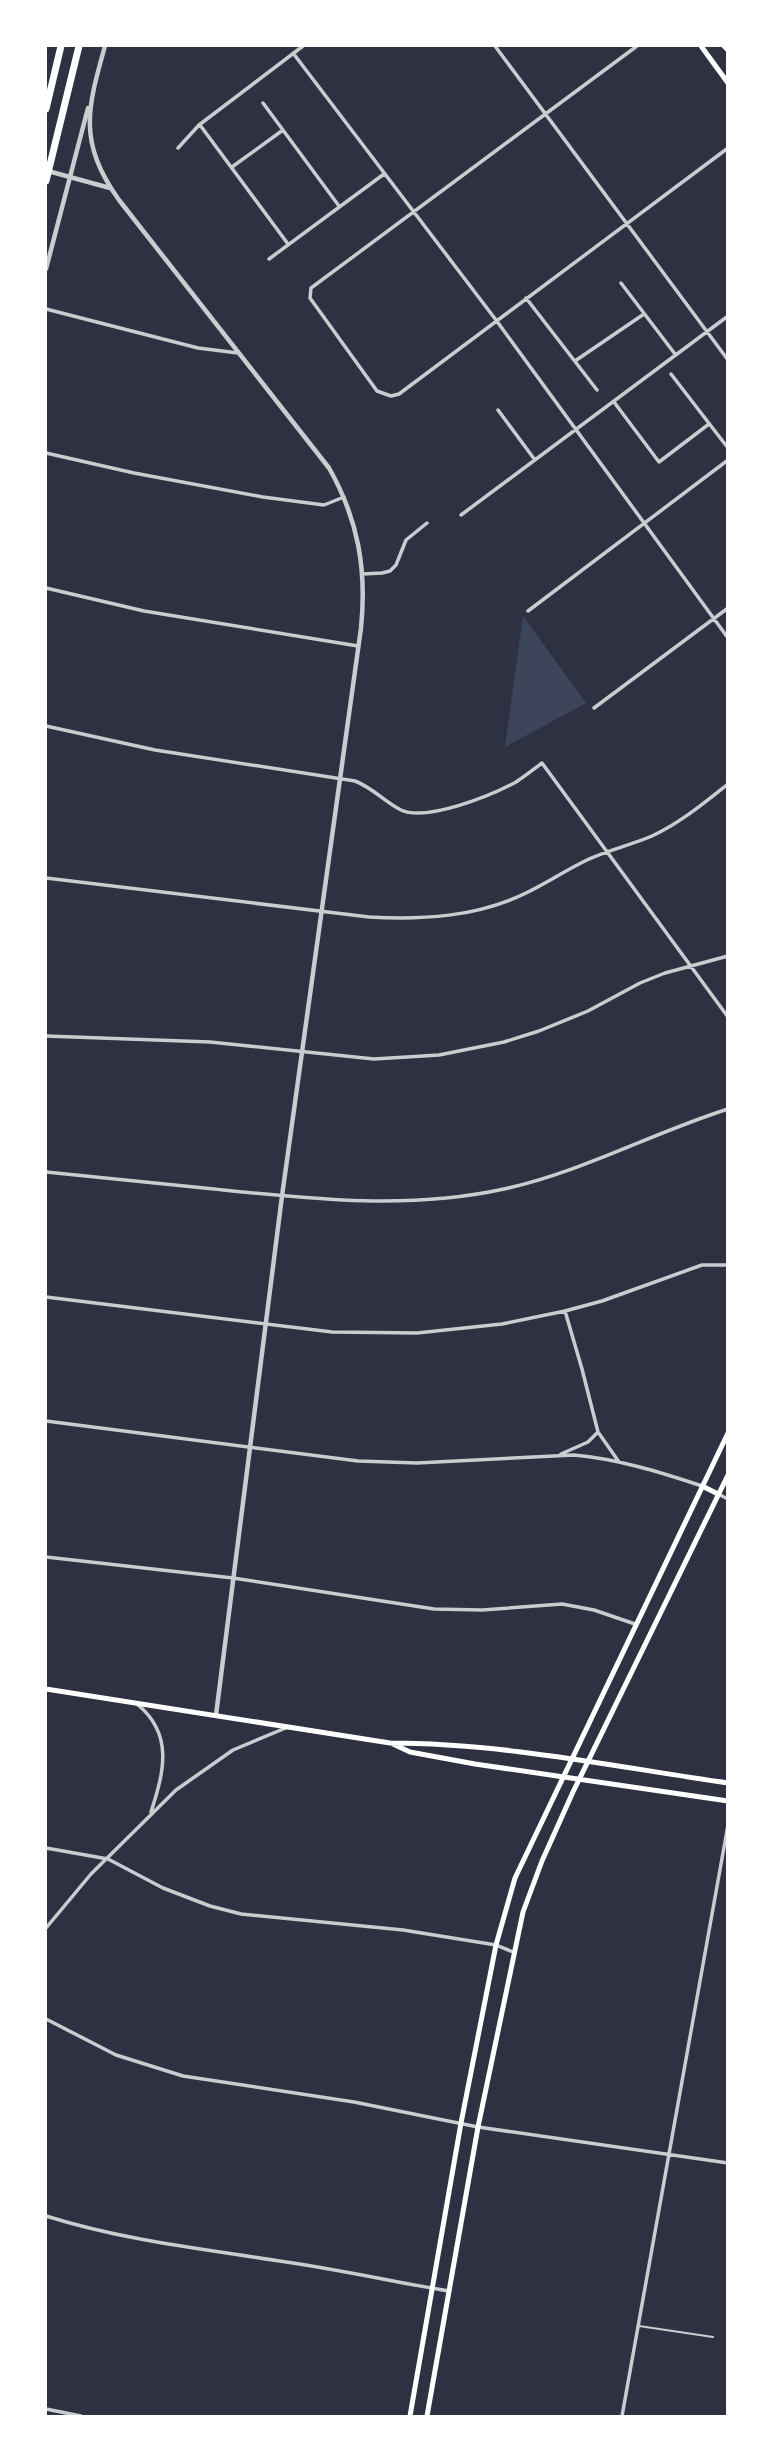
<svg xmlns="http://www.w3.org/2000/svg" width="773" height="2462" font-family="'DejaVu Sans',sans-serif">
	<style>
		.green { fill: #3c4559 }
		.lines { fill: none; stroke-linecap: round; stroke-linejoin: round }
		.service { stroke: #caccd0; stroke-width: 2 }
		.minor { stroke: #caccd0; stroke-width: 3.5 }
		.tertiary { stroke: #caccd0; stroke-width: 4.5 }
		.secondary { stroke: #fff; stroke-width: 5 }
		.motorway { stroke: #fff; stroke-width: 7 }
	</style>
	<rect width="100%" height="100%" fill="#2d3142"/>
	<path class="green" d="M 523,616 L 586,703 L 505,747 Z"/>
	<g class="lines">
		<path class="service" d="M 639,2326 L 713,2337"/>
		<path class="minor" d="M 495,46 L 728,360
			M 637,46 L 311,288 L 310,298 L 377,391 L 391,396 L 399,394 L 728,148
			M 293,53 L 496,320 L 728,638
			M 263,103 L 339,206
			M 200,125 L 288,244
			M 178,148 L 199,125 L 303,46
			M 232,167 L 283,130
			M 269,259 L 384,174
			M 621,283 L 675,354
			M 526,298 L 597,390
			M 46,309 L 198,348 L 238,353
			M 575,361 L 644,314
			M 671,374 L 728,448
			M 614,402 L 659,462 L 709,424
			M 498,410 L 535,460
			M 46,453 L 134,473 L 263,497 L 324,505 L 344,497
			M 461,515 L 728,316
			M 363,574 L 382,573 L 390,571 L 396,565 L 406,540 L 427,523
			M 46,588 L 144,611 L 358,646
			M 528,611 L 728,460
			M 594,708 L 728,608
			M 46,726 L 155,750 L 355,781 C 373,788 385,802 401,810 C 427,822 492,795 516,782 C 525,776 534,769 542,763 L 728,1017
			M 46,878 L 369,917 C 422,920 477,917 526,893 C 547,883 566,870 587,860 C 608,850 631,845 652,836 C 680,823 704,803 728,784
			M 46,1036 L 210,1042 L 374,1059 L 439,1055 L 504,1042 L 539,1031 L 588,1011 L 640,983 L 665,973 L 728,956
			M 46,1172 C 102,1178 158,1183 214,1189 C 311,1199 408,1210 504,1189 C 582,1172 652,1133 728,1109
			M 46,1297 L 332,1332 L 417,1333 L 502,1324 L 565,1311 L 602,1301 L 702,1265 L 728,1265
			M 565,1311 L 582,1369 L 598,1432 L 619,1462
			M 46,1421 L 358,1461 L 417,1463 L 574,1455 C 618,1459 660,1472 702,1486
			M 561,1454 L 588,1442 L 598,1432
			M 718,1494 L 728,1499
			M 46,1557 L 233,1578 L 434,1609 L 482,1610 L 562,1604 L 594,1610 L 635,1624
			M 137,1704 C 174,1734 164,1772 151,1812
			M 46,1848 L 108,1859 L 163,1888 L 210,1906 L 241,1914 L 403,1930 L 496,1945 L 513,1952
			M 46,1928 L 91,1874 L 176,1790 L 233,1750 L 288,1727
			M 46,2019 L 116,2055 L 183,2076 L 354,2102 L 478,2127 L 728,2163
			M 46,2216 C 126,2241 204,2249 286,2262 C 341,2270 395,2282 449,2291
			M 46,2409 L 81,2416
			M 622,2416 L 728,1825"/>
		<path class="tertiary" d="M 105,46 C 87,110 78,142 119,200 L 329,468 C 358,519 367,569 361,628 L 282,1196 L 216,1715
			M 48,171 L 110,188
			M 46,269 L 88,108"/>
		<path class="secondary" d="M 701,46 L 728,83
			M 724,46 L 728,50
			M 702,1486 L 718,1494
			M 46,1689 L 390,1743 C 502,1743 617,1767 728,1783
			M 393,1744 L 410,1752 L 475,1764 L 728,1801
			M 410,2416 L 461,2123 L 496,1945 L 515,1878 L 728,1433
			M 427,2416 L 478,2127 L 523,1912 L 542,1861 L 573,1792 L 728,1475"/>
		<path class="motorway" d="M 46,109 L 61,46
			M 46,181 L 79,46"/>
	</g>
	<rect width="773" height="2462" fill="none" stroke="#ffffff" stroke-width="94"/>
</svg>
